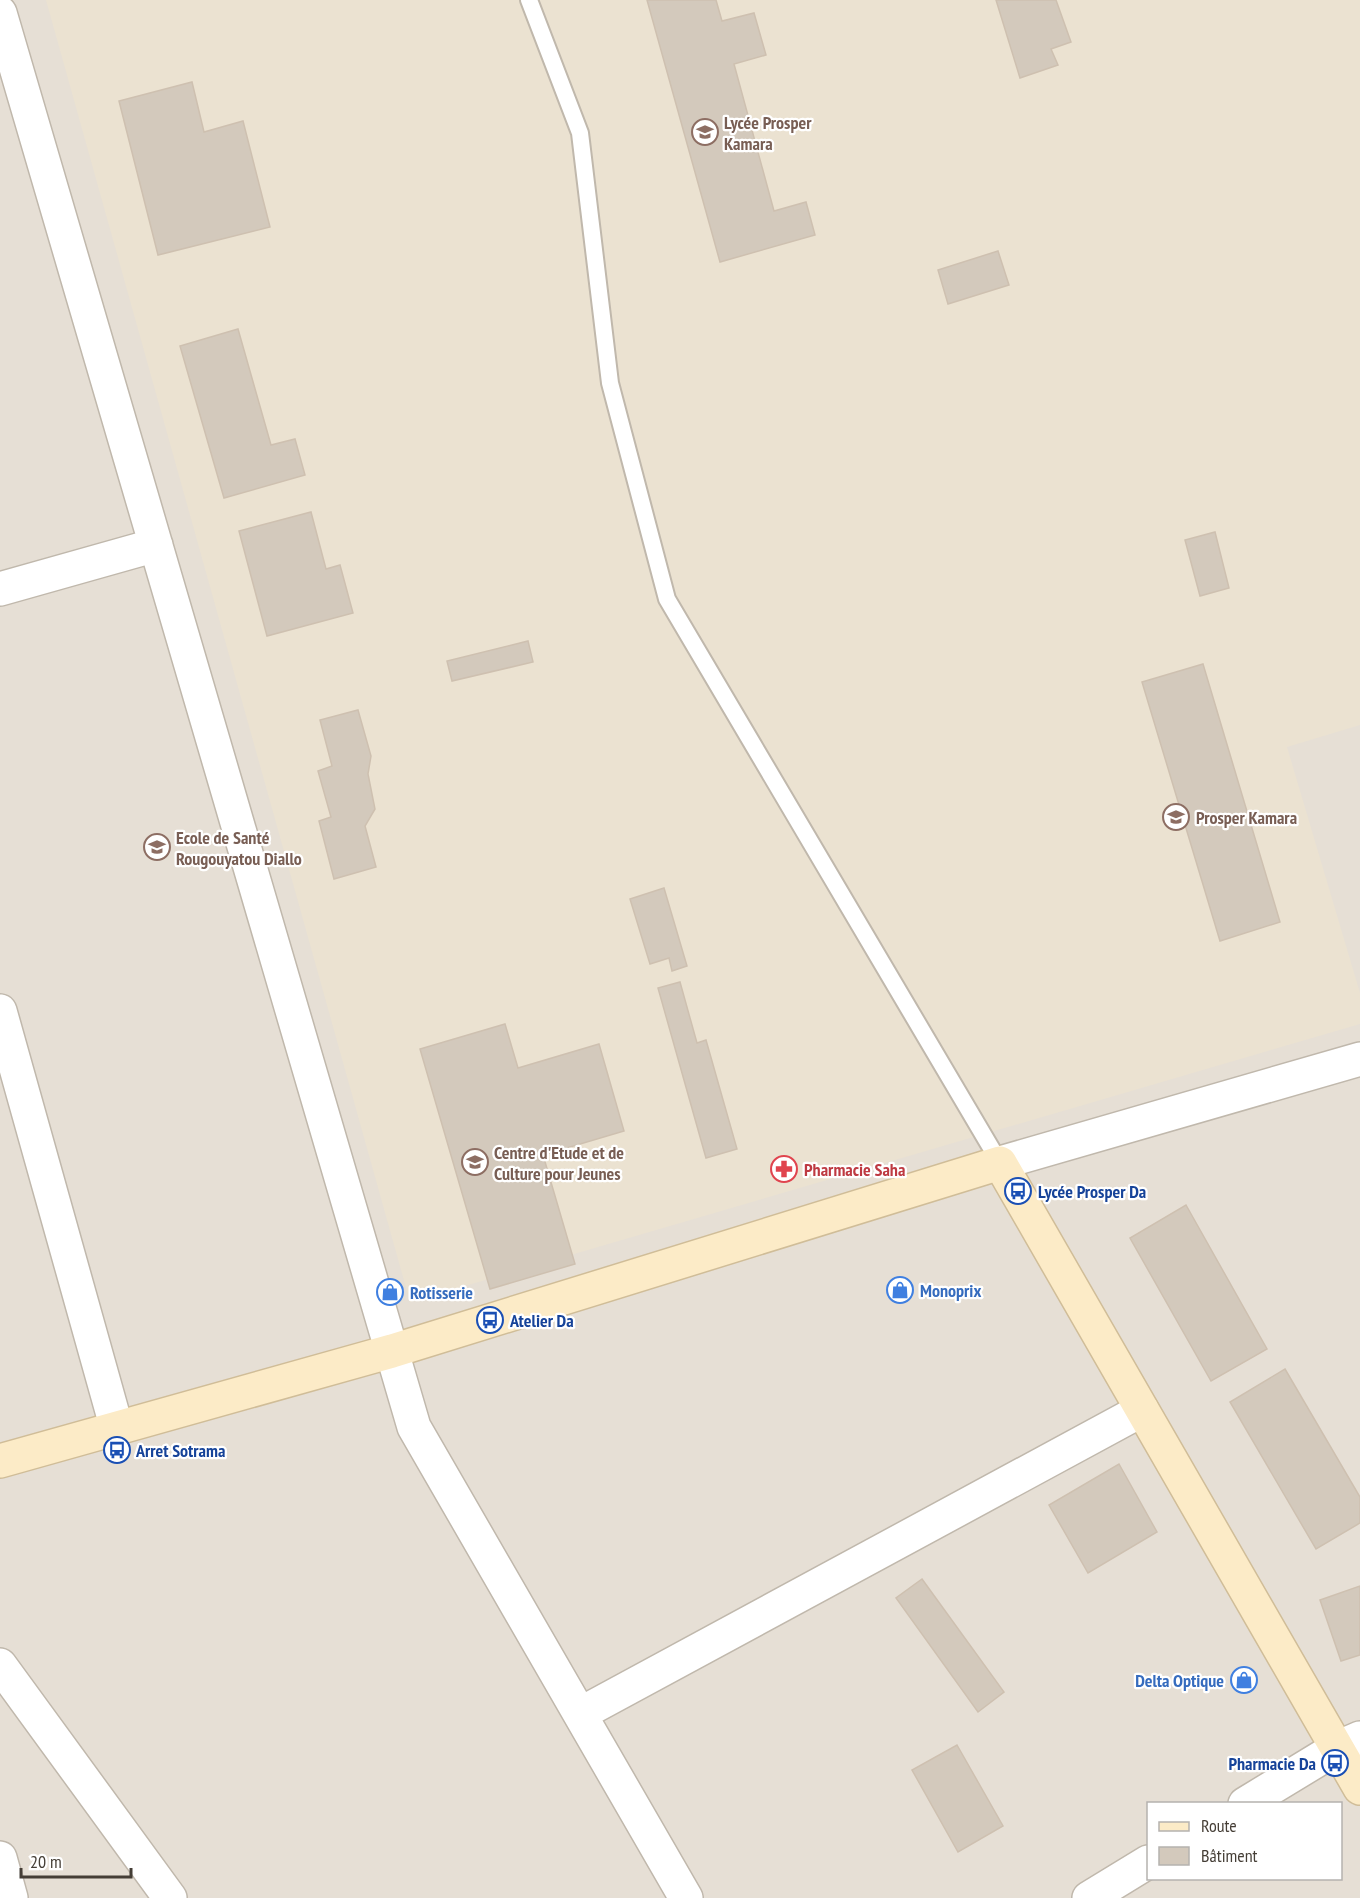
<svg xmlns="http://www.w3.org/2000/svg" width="1360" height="1898" font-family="'PT Sans Narrow',sans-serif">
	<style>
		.residential { fill: #e6dfd5; fill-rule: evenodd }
		.education { fill: #ebe2d1 }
		.building { fill: #d3c9bc; stroke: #cec0b0; stroke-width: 1.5 }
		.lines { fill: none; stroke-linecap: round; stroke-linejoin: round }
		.lane-casing { stroke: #c0b8ac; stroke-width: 20 }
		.street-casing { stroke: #c0b8ac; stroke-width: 36 }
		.secondary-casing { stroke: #d0bd98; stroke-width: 36 }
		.lane { stroke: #fff; stroke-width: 16 }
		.street { stroke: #fff; stroke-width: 33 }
		.secondary { stroke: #fcebc7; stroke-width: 33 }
		.labels { text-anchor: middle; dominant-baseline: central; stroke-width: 4.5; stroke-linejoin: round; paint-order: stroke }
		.education-label { font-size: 18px; font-weight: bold; fill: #785e54; stroke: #fff; text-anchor: start }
		.health-label { font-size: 18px; font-weight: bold; fill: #be3a42; stroke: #fff; text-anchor: start }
		.transit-label { font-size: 18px; font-weight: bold; fill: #164399; stroke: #fff; text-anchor: start }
		.shop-label { font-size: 18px; font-weight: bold; fill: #366cbe; stroke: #fff; text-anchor: start }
	</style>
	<rect width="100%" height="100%" fill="#f2eee6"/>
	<path class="residential" d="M 0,0 L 1360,0 L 1360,1898 L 0,1898 ZM 1148,1804 L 1340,1804 L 1340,1878 L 1148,1878 Z"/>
	<path class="education" d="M 46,0 L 1360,0 L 1360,725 L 1287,747 L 1360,993 L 1360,1024 L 410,1302 Z"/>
	<path class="building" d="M 647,0 L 716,0 L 722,21 L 754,13 L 766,55 L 734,64 L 774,211 L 806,202 L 815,235 L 720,262 Z
		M 996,0 L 1056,0 L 1071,42 L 1051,49 L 1058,65 L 1020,78 Z
		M 192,82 L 204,132 L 243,121 L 270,227 L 158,255 L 119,101 Z
		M 998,251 L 1009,285 L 948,304 L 938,270 Z
		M 238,329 L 271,445 L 295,439 L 305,475 L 224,498 L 180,346 Z
		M 311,512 L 326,569 L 340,565 L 353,613 L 267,636 L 239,531 Z
		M 1215,532 L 1229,588 L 1200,596 L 1185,540 Z
		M 528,641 L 533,662 L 452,681 L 447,661 Z
		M 1203,664 L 1280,922 L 1220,941 L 1142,682 Z
		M 358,710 L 371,756 L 368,774 L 375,809 L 365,826 L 376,867 L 334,879 L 319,821 L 331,817 L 318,771 L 332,766 L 320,720 Z
		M 664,888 L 687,966 L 672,971 L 669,958 L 650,964 L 630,899 Z
		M 680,982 L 697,1043 L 706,1040 L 737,1149 L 706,1158 L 658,988 Z
		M 505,1024 L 518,1068 L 599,1044 L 624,1131 L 543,1155 L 575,1264 L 490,1289 L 420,1049 Z
		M 1186,1205 L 1267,1349 L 1211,1381 L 1130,1238 Z
		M 1285,1369 L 1360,1497 L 1360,1523 L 1316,1549 L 1230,1402 Z
		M 1119,1464 L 1157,1532 L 1088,1573 L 1049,1505 Z
		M 922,1579 L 1004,1692 L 978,1712 L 896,1598 Z
		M 1360,1586 L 1360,1655 L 1341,1661 L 1320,1600 Z
		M 957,1745 L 1003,1826 L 958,1852 L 912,1770 Z"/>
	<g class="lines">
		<defs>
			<path id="lane" d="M 529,0 L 580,133 L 610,383 L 667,599 L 1000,1163"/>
			<path id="street" d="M 0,13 L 414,1427 L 686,1898
				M 0,589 L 156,545
				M 0,1011 L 117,1429
				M 1000,1163 L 1360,1059
				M 0,1665 L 170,1898
				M 580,1714 L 1142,1410
				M 1245,1804 L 1337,1748 L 1360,1738
				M 0,1858 L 11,1898
				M 1089,1898 L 1148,1862"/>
			<path id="secondary" d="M 0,1461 L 392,1351 L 1000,1163 L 1360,1788"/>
		</defs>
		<use href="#lane" class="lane-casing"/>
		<use href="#street" class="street-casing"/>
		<use href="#secondary" class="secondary-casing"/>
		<use href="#lane" class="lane"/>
		<use href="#street" class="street"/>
		<use href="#secondary" class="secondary"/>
	</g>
	<defs>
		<symbol id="school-ring" viewBox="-11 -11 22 22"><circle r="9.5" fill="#fff" stroke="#8d6e63" stroke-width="1.5"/><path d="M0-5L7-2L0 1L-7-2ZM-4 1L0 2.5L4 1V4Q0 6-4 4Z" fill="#8d6e63"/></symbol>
		<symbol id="pharmacy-ring" viewBox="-11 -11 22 22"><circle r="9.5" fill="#fff" stroke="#e0444e" stroke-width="1.5"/><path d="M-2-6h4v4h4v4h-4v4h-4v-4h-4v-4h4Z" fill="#e0444e"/></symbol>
		<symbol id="bus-ring" viewBox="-11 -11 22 22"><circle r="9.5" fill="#fff" stroke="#1a4fb4" stroke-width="1.5"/><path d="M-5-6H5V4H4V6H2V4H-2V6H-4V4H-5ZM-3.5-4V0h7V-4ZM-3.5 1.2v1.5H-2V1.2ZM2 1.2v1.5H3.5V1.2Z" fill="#1a4fb4"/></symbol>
		<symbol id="shop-ring" viewBox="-11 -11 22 22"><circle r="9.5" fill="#fff" stroke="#3f7fe0" stroke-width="1.5"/><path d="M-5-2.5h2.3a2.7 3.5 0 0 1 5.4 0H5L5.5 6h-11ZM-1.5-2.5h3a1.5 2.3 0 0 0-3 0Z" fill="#3f7fe0"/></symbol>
	</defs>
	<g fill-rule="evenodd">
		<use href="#school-ring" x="690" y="117" width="30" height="30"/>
		<use href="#school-ring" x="1161" y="802" width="30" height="30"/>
		<use href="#school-ring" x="142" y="832" width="30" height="30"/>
		<use href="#school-ring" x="460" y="1147" width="30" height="30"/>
		<use href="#pharmacy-ring" x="769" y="1154" width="30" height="30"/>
		<use href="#bus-ring" x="1003" y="1176" width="30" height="30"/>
		<use href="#shop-ring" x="885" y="1275" width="30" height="30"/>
		<use href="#shop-ring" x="375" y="1277" width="30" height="30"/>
		<use href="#bus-ring" x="475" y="1305" width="30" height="30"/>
		<use href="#bus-ring" x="102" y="1435" width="30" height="30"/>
		<use href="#shop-ring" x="1229" y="1665" width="30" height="30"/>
		<use href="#bus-ring" x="1320" y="1748" width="30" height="30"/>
	</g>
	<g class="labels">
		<g class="education-label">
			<text x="724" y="122">Lycée Prosper<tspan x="724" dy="21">Kamara</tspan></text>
			<text x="1196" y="817">Prosper Kamara</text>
			<text x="176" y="837">Ecole de Santé<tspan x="176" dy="21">Rougouyatou Diallo</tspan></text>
			<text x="494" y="1152">Centre d'Etude et de<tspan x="494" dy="21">Culture pour Jeunes</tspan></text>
		</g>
		<g class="health-label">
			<text x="804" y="1169">Pharmacie Saha</text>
		</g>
		<g class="transit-label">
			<text x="1038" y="1191">Lycée Prosper Da</text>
			<text x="510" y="1320">Atelier Da</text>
			<text x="136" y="1450">Arret Sotrama</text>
			<text x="1316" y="1763" text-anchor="end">Pharmacie Da</text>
		</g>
		<g class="shop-label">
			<text x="920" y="1290">Monoprix</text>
			<text x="410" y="1292">Rotisserie</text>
			<text x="1224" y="1680" text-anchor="end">Delta Optique</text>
		</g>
	</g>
	<rect x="1147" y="1802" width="195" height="78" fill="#ffffff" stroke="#b5b2af" stroke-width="1.5"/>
	<rect x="1159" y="1822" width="30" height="9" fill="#fcebc7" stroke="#b5b2af" stroke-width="1.5"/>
	<text x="1201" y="1832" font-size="18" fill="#453e36">Route</text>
	<rect x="1159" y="1847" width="30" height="18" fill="#d3c9bc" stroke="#b5b2af" stroke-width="1.5"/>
	<text x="1201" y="1862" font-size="18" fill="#453e36">Bâtiment</text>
	<path d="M21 1868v9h110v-9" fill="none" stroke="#453e36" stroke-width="3"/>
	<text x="30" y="1868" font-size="18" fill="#453e36" stroke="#ffffff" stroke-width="4.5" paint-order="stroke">20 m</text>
</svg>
